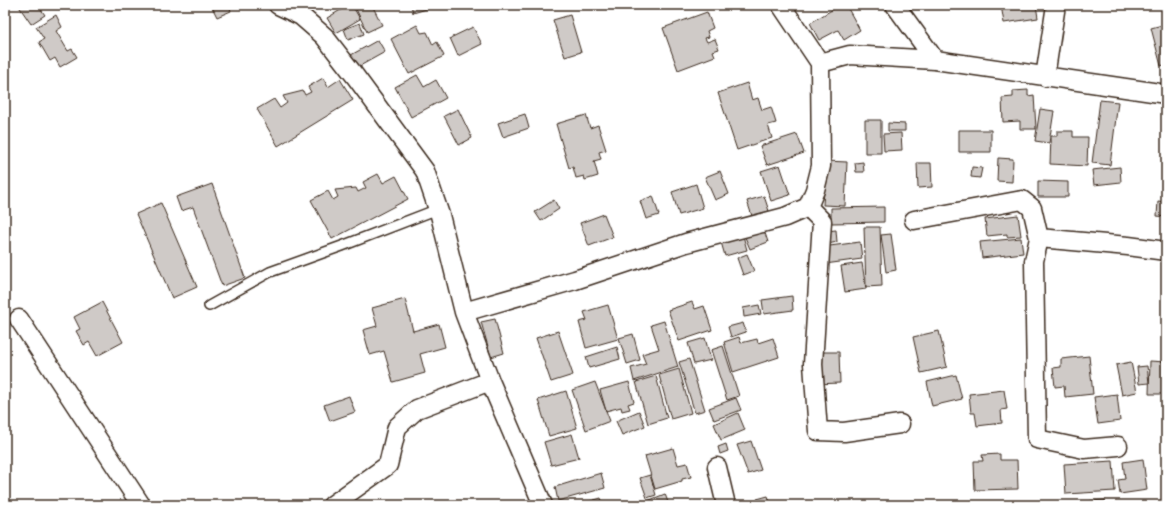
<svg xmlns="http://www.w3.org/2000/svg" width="1171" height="510" font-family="'Shantell Sans',sans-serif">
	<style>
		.building { fill: #cfcac7; stroke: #3b2a1e }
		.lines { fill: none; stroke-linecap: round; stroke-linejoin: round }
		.lane-casing { stroke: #3b2a1e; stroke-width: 12 }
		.street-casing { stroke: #3b2a1e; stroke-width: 21 }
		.lane { stroke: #fff; stroke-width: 9 }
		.street { stroke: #fff; stroke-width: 18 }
	</style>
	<rect width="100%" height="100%" fill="#fff"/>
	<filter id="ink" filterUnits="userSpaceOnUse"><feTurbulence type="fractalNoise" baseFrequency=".025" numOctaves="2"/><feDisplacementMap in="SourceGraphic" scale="8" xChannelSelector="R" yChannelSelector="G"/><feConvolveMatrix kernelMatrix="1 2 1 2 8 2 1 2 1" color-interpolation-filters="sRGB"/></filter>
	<g filter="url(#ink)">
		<path class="building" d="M 18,5 L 38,5 L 45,15 L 31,24 Z
			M 211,5 L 229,5 L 231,11 L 217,17 Z
			M 349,5 L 352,5 L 360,19 L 336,33 L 327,18 Z
			M 354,5 L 372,5 L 382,25 L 367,32 Z
			M 411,5 L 429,5 L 430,8 L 413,13 Z
			M 840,5 L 846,5 L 860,30 L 844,40 L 838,30 L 819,40 L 810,23 Z
			M 1001,5 L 1036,5 L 1038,18 L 1004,23 Z
			M 707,12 L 713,28 L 707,31 L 709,37 L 705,38 L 707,42 L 715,39 L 719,49 L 713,51 L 715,56 L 678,70 L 663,28 Z
			M 56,15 L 62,27 L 56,31 L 68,51 L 72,49 L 77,57 L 60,67 L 55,58 L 50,61 L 39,42 L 44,39 L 36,27 Z
			M 570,15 L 581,52 L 565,57 L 553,20 Z
			M 360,23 L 364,34 L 348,40 L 344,29 Z
			M 1166,24 L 1166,64 L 1161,66 L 1151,28 Z
			M 417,25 L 421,33 L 427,32 L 433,45 L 437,42 L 444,56 L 409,74 L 391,39 Z
			M 473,27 L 482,44 L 458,56 L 450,38 Z
			M 378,40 L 385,52 L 358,67 L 351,55 Z
			M 417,75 L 424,87 L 436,80 L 446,98 L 411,117 L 395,87 Z
			M 323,78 L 328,87 L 340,79 L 353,100 L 278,146 L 257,109 L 274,99 L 280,108 L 287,103 L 283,96 L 303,91 L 305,95 L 311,92 L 308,87 Z
			M 747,83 L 752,100 L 758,98 L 762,110 L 771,107 L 776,123 L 768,125 L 772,138 L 737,150 L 718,93 Z
			M 1028,90 L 1028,96 L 1034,95 L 1036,129 L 1020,129 L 1020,121 L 1003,122 L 1002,98 L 1013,97 L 1013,91 Z
			M 1100,100 L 1118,102 L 1110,165 L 1092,163 Z
			M 458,109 L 472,138 L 459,145 L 444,116 Z
			M 1040,109 L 1054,111 L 1049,143 L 1035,141 Z
			M 525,114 L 529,128 L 503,137 L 498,123 Z
			M 586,115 L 590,128 L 598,125 L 606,150 L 599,152 L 601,159 L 594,161 L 598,176 L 585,180 L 584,176 L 576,178 L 573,167 L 569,168 L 556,124 Z
			M 865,120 L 881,120 L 881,153 L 865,153 Z
			M 888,123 L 905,124 L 905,131 L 888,131 Z
			M 959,130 L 991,130 L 991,152 L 959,152 Z
			M 1057,131 L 1073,131 L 1073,137 L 1088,137 L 1087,166 L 1050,164 L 1051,136 L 1057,136 Z
			M 901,133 L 902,150 L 884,151 L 883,134 Z
			M 797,134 L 804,153 L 767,165 L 760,146 Z
			M 998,158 L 1013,159 L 1012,182 L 997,181 Z
			M 826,161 L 847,162 L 845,206 L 823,205 Z
			M 863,162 L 864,172 L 856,172 L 855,163 Z
			M 917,163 L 931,163 L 932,187 L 918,188 Z
			M 780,165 L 790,195 L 771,201 L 761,171 Z
			M 972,167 L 982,168 L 980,178 L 971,177 Z
			M 1120,167 L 1121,182 L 1094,185 L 1092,170 Z
			M 720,171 L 729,194 L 715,200 L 705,177 Z
			M 378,174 L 383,183 L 396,176 L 408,199 L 332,239 L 311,200 L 328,191 L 333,200 L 338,197 L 335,190 L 356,188 L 358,192 L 366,188 L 363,182 Z
			M 1038,181 L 1068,182 L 1068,197 L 1038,197 Z
			M 212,184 L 245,278 L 222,286 L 193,207 L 181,211 L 176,197 Z
			M 696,184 L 703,208 L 679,215 L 672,192 Z
			M 653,196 L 659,215 L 646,219 L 640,201 Z
			M 764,196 L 769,211 L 752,216 L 747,201 Z
			M 554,200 L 559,209 L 541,221 L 535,212 Z
			M 1158,201 L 1166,202 L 1166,217 L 1157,216 Z
			M 161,203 L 197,287 L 172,298 L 136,214 Z
			M 884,207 L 884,222 L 831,223 L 831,208 Z
			M 604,214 L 613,237 L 589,246 L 580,223 Z
			M 1018,215 L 1021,236 L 1007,237 L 1007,234 L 987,236 L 985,219 Z
			M 864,227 L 880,227 L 882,286 L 866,287 Z
			M 764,230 L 768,242 L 750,249 L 745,237 Z
			M 836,230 L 837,242 L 828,244 L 826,231 Z
			M 891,234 L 896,270 L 886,272 L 881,235 Z
			M 743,236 L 747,250 L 725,256 L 721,242 Z
			M 1021,238 L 1023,253 L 982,258 L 980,242 Z
			M 860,242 L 862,259 L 825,264 L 822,247 Z
			M 747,254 L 754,271 L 743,275 L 737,258 Z
			M 862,263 L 866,289 L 845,292 L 841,266 Z
			M 792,296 L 793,310 L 764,314 L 762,300 Z
			M 405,299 L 413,331 L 439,324 L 445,347 L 420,354 L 425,373 L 393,382 L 384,351 L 370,355 L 363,330 L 377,326 L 372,308 Z
			M 102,302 L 123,342 L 97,356 L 89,342 L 84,345 L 76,331 L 80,329 L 74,317 Z
			M 692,302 L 695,309 L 704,306 L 712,330 L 679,341 L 668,310 Z
			M 608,305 L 618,339 L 586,348 L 579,322 L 587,320 L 584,312 Z
			M 759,305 L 761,314 L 744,317 L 743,308 Z
			M 495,319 L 504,353 L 491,357 L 481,322 Z
			M 664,321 L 678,367 L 634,381 L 631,368 L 646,364 L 642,354 L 659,349 L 651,325 Z
			M 743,323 L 746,332 L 731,337 L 728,327 Z
			M 558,331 L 573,375 L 551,382 L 536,338 Z
			M 939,331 L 947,367 L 921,373 L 913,337 Z
			M 633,334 L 640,360 L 627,364 L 619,338 Z
			M 739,337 L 741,343 L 757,339 L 758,343 L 773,338 L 779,357 L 733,372 L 724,342 Z
			M 705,338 L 711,360 L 694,364 L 688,343 Z
			M 723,346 L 739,396 L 727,400 L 711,350 Z
			M 617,347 L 620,359 L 589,368 L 586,357 Z
			M 815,352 L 839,352 L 840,383 L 816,384 Z
			M 1089,356 L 1093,394 L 1065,397 L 1064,386 L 1055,387 L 1053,368 L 1061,367 L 1061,359 Z
			M 689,359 L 705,410 L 695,413 L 679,362 Z
			M 1150,361 L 1166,362 L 1166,394 L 1149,394 Z
			M 1131,362 L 1137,392 L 1122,395 L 1116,365 Z
			M 1147,366 L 1149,383 L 1139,384 L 1137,367 Z
			M 679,369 L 691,413 L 671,419 L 659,375 Z
			M 956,375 L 962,399 L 932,406 L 927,382 Z
			M 656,376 L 667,418 L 648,424 L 636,382 Z
			M 595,382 L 610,421 L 586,430 L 572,390 Z
			M 629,382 L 634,402 L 628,404 L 630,409 L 622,411 L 621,407 L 606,411 L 600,390 Z
			M 1004,390 L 1007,409 L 1001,410 L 1002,423 L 977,426 L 975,413 L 971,413 L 969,394 Z
			M 566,391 L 577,428 L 549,436 L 538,400 Z
			M 1117,394 L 1120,421 L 1098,424 L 1094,397 Z
			M 349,396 L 355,412 L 330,421 L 324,405 Z
			M 736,398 L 741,410 L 714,420 L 709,408 Z
			M 639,411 L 645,426 L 622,435 L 616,421 Z
			M 1161,411 L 1166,411 L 1166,428 L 1162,428 Z
			M 738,413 L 745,430 L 721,440 L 714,424 Z
			M 572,434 L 579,458 L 551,465 L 544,442 Z
			M 751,441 L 761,470 L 748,474 L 737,445 Z
			M 726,444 L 728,451 L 720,454 L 718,447 Z
			M 673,448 L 678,465 L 687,463 L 691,477 L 682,479 L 682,481 L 655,489 L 645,456 Z
			M 1000,454 L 1000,460 L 1017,460 L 1018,489 L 975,490 L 974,461 L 983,461 L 982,455 Z
			M 1143,459 L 1147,490 L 1120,494 L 1118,480 L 1125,479 L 1123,462 Z
			M 1113,461 L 1115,491 L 1066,494 L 1064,464 Z
			M 601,473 L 605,488 L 558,501 L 555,487 Z
			M 650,475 L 656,495 L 647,498 L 640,478 Z
			M 665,494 L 669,505 L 637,505 Z
			M 768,496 L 771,505 L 759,505 L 757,499 Z
			M 601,498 L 603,505 L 577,505 Z
			M 1105,500 L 1106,505 L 1090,505 L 1090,501 Z
			M 1143,502 L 1166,504 L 1166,505 L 1143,505 Z"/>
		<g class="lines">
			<defs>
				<path id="lane" d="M 209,306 L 270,272 L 342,246 L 438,209"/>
				<path id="street" d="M 278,5 L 301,16 L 324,36 L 355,76 L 425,171 L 440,215 L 464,312 L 490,381 L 543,505
					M 895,5 L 935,60
					M 820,63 L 850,55 L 935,60 L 1166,94
					M 1045,77 L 1056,5
					M 808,207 L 822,221 L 813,364 L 818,431 L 844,432 L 900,424
					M 914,220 L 1022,200 L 1032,208 L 1039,238 L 1034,261 L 1037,439 L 1084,449 L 1118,446
					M 1039,238 L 1128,246 L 1166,251
					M 464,312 L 575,280 L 686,243 L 785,217 L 808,207 L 815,190 L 821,166 L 820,63 L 781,5
					M 19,319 L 141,505
					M 717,467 L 726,505
					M 332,505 L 388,465 L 397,427 L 417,409 L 490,381"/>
			</defs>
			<use href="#lane" class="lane-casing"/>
			<use href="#street" class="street-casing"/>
			<use href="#lane" class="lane"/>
			<use href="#street" class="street"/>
		</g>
	</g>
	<rect width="1171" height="510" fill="none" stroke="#fff" stroke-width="20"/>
	<rect x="10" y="10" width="1151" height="490" fill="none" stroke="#3b2a1e" stroke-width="1.5" filter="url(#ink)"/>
</svg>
